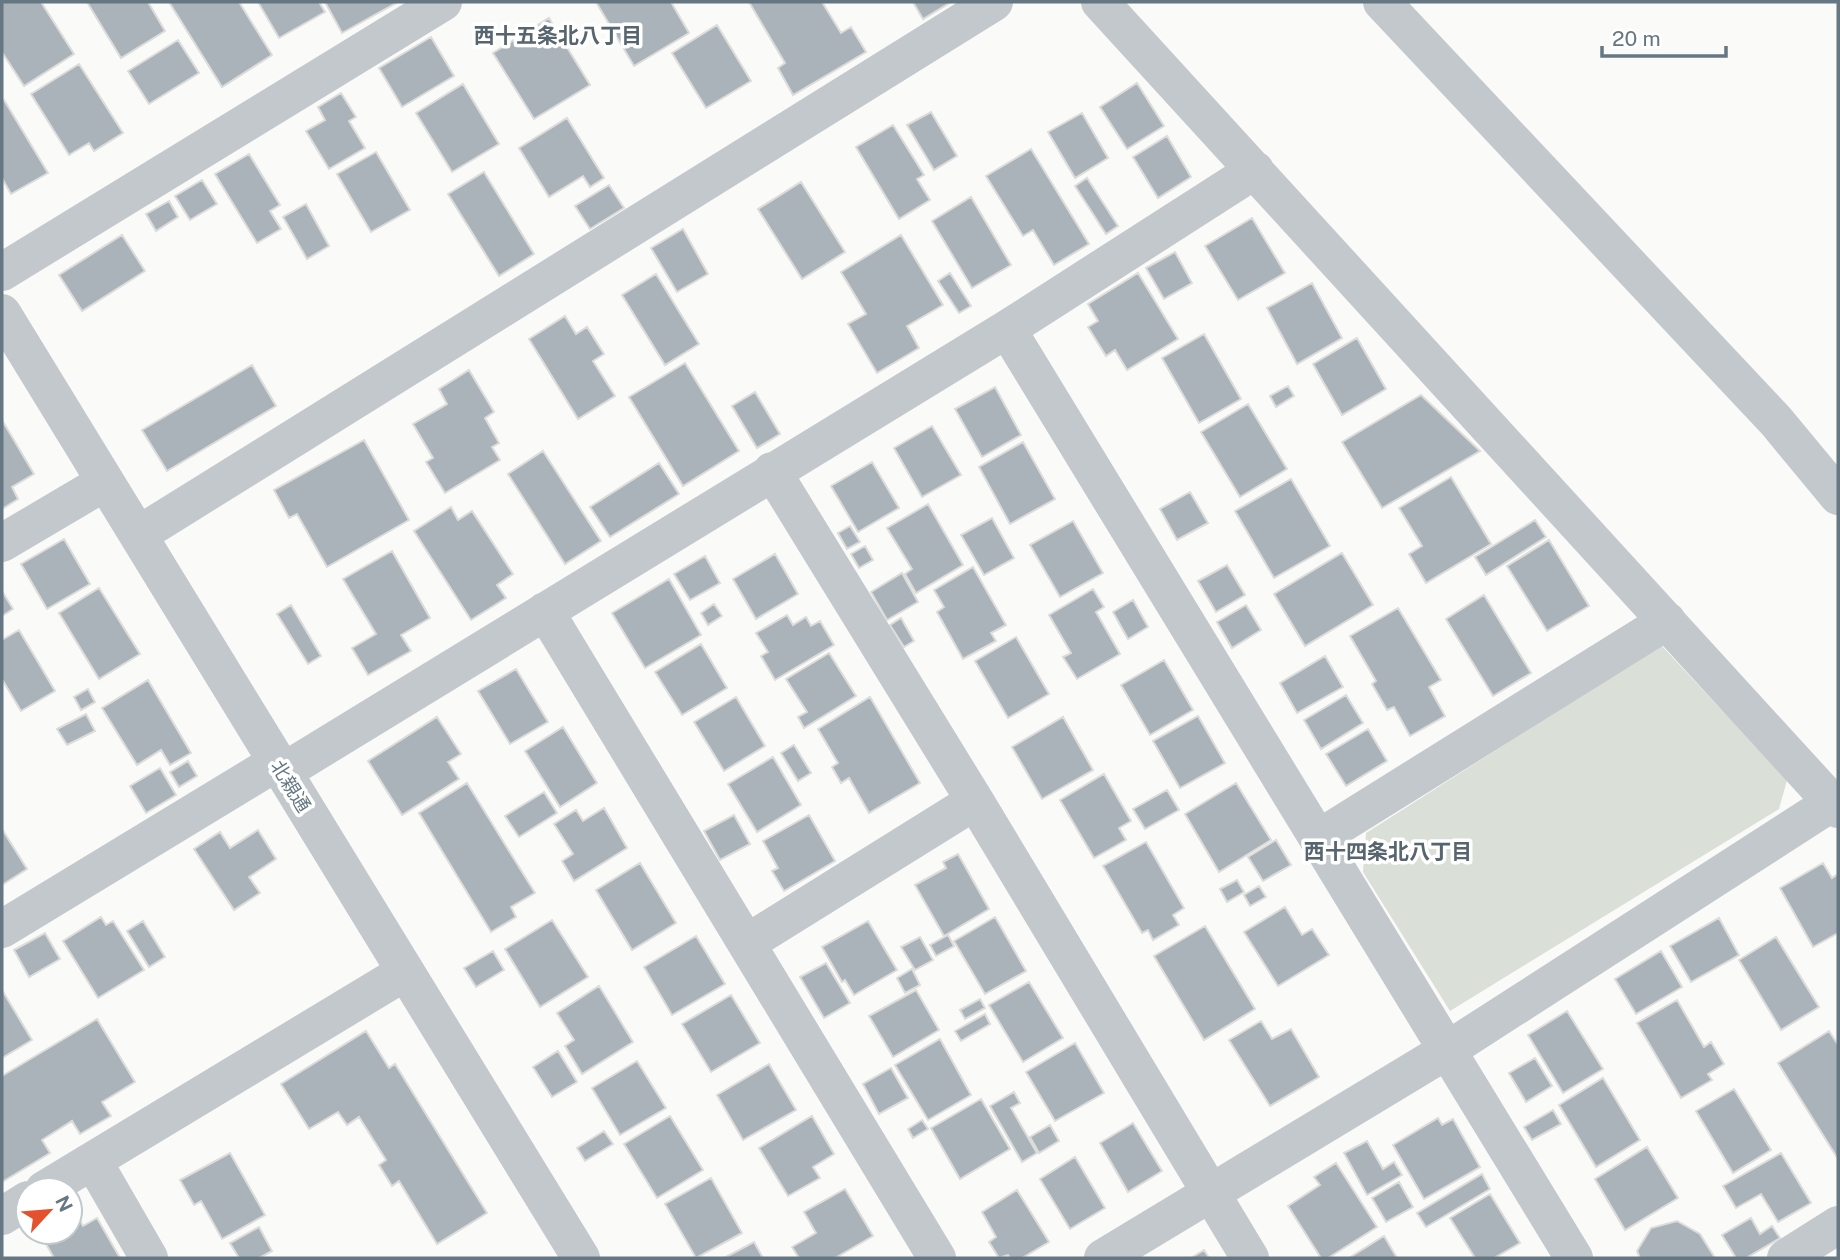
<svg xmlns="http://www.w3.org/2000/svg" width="1840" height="1260" font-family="'Public Sans','Noto Sans JP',sans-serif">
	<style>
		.green { fill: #dadfd7 }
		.building { fill: #aab3b9; stroke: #dcdcda; stroke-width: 2 }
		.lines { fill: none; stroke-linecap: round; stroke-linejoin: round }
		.minor { stroke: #c3c8cc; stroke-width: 38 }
		.labels { text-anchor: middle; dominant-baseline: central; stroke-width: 7; stroke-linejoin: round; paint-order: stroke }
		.street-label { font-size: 19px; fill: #657783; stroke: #fff }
		.neighbourhood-label { font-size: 21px; font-weight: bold; fill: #57656e; stroke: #fff }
	</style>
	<rect width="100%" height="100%" fill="#fafaf8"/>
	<path class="green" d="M 1661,645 L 1787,780 L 1779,809 L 1450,1011 L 1363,872 L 1366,833 Z"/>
	<path class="building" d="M 2,2 L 41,2 L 74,54 L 24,86 L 2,52 Z
		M 87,2 L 148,2 L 165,31 L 121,58 Z
		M 169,2 L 239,2 L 272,55 L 222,87 Z
		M 258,2 L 319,2 L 325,12 L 279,38 Z
		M 325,2 L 395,2 L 396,3 L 342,33 Z
		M 596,2 L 671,2 L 689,33 L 634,66 Z
		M 749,2 L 822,2 L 841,33 L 851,27 L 866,52 L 793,95 L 778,68 L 785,63 Z
		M 913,2 L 951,2 L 923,19 Z
		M 549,18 L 590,85 L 534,119 L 493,53 Z
		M 717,25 L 751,81 L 706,108 L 672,53 Z
		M 431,37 L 454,76 L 402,107 L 379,68 Z
		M 178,40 L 199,73 L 149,104 L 128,71 Z
		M 79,64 L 123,133 L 94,151 L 89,143 L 69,155 L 31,94 Z
		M 1137,83 L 1164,126 L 1127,149 L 1100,107 Z
		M 463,84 L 499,144 L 452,172 L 416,113 Z
		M 341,93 L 356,117 L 349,121 L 365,148 L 329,169 L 306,131 L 325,120 L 318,107 Z
		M 4,100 L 48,173 L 11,194 L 2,178 L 2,101 Z
		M 931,112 L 957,156 L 934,170 L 907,125 Z
		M 1082,113 L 1108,158 L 1075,178 L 1048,132 Z
		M 567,118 L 604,178 L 590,187 L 583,176 L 549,197 L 519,148 Z
		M 893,125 L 924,175 L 917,179 L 930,200 L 899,219 L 856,147 Z
		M 1167,136 L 1191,177 L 1158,198 L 1133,157 Z
		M 1031,149 L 1089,244 L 1054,265 L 1033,230 L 1023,236 L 986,176 Z
		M 376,152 L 410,210 L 371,232 L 337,174 Z
		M 249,154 L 280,205 L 270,211 L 281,229 L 257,243 L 215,174 Z
		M 484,172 L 534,254 L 499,276 L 448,194 Z
		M 1087,178 L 1118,226 L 1106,234 L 1075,186 Z
		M 202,180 L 217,204 L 190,220 L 175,196 Z
		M 801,182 L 845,252 L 802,279 L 758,209 Z
		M 609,185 L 624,208 L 590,229 L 575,206 Z
		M 971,197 L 1011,265 L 972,288 L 932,221 Z
		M 169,201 L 178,217 L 156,231 L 146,214 Z
		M 306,204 L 329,246 L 307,259 L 283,217 Z
		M 1252,218 L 1285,273 L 1238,300 L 1205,246 Z
		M 683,229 L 708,274 L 677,292 L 651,248 Z
		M 122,235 L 145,271 L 82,311 L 59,275 Z
		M 901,235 L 943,305 L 907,326 L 919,348 L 877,373 L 848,324 L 866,314 L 841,272 Z
		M 1175,252 L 1192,283 L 1164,299 L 1146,268 Z
		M 950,273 L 971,306 L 959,313 L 938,281 Z
		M 1138,273 L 1178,339 L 1127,370 L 1115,350 L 1106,356 L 1088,327 L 1098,321 L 1088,304 Z
		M 656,274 L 699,344 L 665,365 L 622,295 Z
		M 1312,283 L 1342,338 L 1297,364 L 1267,308 Z
		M 565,316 L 576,334 L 587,327 L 604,354 L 593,361 L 615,396 L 578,419 L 529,339 Z
		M 1204,334 L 1241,399 L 1199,423 L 1162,358 Z
		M 1357,338 L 1386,389 L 1342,415 L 1313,364 Z
		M 685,363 L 739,451 L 683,486 L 629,397 Z
		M 252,365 L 276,406 L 167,471 L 142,430 Z
		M 469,370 L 494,412 L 485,418 L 499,443 L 492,447 L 500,460 L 445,493 L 426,462 L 433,458 L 413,424 L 447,404 L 439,389 Z
		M 1288,386 L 1294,396 L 1276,407 L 1270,396 Z
		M 995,387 L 1021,435 L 982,457 L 955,409 Z
		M 755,392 L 780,434 L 757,448 L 732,406 Z
		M 1421,395 L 1480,451 L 1382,508 L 1342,442 Z
		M 1248,404 L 1287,469 L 1240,497 L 1201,432 Z
		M 2,420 L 34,474 L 12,487 L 18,499 L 2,509 Z
		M 932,426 L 961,475 L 922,497 L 894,448 Z
		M 364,440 L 409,520 L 327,567 L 297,514 L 289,518 L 274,490 Z
		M 1023,442 L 1055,499 L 1010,524 L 979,467 Z
		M 543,451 L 601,541 L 565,564 L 508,474 Z
		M 872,462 L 899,508 L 858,532 L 831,486 Z
		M 659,463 L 679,494 L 610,537 L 590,507 Z
		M 1451,477 L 1491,544 L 1426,583 L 1409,554 L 1422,546 L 1399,508 Z
		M 1291,479 L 1330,546 L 1274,578 L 1235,511 Z
		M 1190,492 L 1208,523 L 1177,540 L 1160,509 Z
		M 928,504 L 963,565 L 916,593 L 905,574 L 912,569 L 887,528 Z
		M 451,507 L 458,520 L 472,511 L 513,574 L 497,585 L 506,598 L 471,620 L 414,531 Z
		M 992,518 L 1014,558 L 984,575 L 961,535 Z
		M 1535,520 L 1546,537 L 1486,575 L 1475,557 Z
		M 1073,521 L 1103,573 L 1060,597 L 1030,545 Z
		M 850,526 L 860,542 L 847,549 L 838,533 Z
		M 64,539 L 90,584 L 47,609 L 21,564 Z
		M 1549,540 L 1589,606 L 1547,631 L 1507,566 Z
		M 865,546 L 873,560 L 859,568 L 851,554 Z
		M 392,551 L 430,618 L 401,635 L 411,651 L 368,675 L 352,648 L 376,634 L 343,579 Z
		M 1342,553 L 1373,605 L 1305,646 L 1274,594 Z
		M 775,554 L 798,594 L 756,619 L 733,579 Z
		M 705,556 L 720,583 L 690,600 L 674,574 Z
		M 1227,565 L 1245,595 L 1216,612 L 1198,581 Z
		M 973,567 L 1006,625 L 991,633 L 996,641 L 963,659 L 937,612 L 944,607 L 934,590 Z
		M 902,573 L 918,602 L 887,620 L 871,592 Z
		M 669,579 L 701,635 L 645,668 L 612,613 Z
		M 99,588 L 140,654 L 99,679 L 59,613 Z
		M 1093,589 L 1104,607 L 1096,612 L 1120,654 L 1077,679 L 1063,657 L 1071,653 L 1049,615 Z
		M 2,591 L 13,609 L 2,616 Z
		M 1484,595 L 1531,673 L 1493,696 L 1446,619 Z
		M 1133,600 L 1148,627 L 1128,639 L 1113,612 Z
		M 714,604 L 722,616 L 708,625 L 701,613 Z
		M 291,605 L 321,656 L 308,664 L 277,614 Z
		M 1246,605 L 1261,630 L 1232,648 L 1217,622 Z
		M 1398,608 L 1441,680 L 1429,687 L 1445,716 L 1410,736 L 1394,707 L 1387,710 L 1372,684 L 1376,681 L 1350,636 Z
		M 787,615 L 793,625 L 806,617 L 811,626 L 820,621 L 834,645 L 775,680 L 761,656 L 768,652 L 756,633 Z
		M 901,618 L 914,641 L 904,647 L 890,625 Z
		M 19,630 L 55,691 L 21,711 L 2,679 L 2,640 Z
		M 1016,637 L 1049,694 L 1008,718 L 975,661 Z
		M 701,644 L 727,688 L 682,715 L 655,672 Z
		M 829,653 L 856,696 L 804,728 L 798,717 L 807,712 L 786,679 Z
		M 1325,656 L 1343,687 L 1297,713 L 1280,683 Z
		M 1164,660 L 1193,710 L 1150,735 L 1121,685 Z
		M 516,669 L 548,722 L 510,744 L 478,691 Z
		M 148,680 L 191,753 L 170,765 L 161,750 L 137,765 L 102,708 Z
		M 88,689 L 95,702 L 81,710 L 74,697 Z
		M 1346,695 L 1363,723 L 1321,749 L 1304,720 Z
		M 736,697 L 765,746 L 724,771 L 694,722 Z
		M 870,697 L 920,783 L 869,813 L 849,778 L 841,783 L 832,767 L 838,763 L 818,729 Z
		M 86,714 L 95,731 L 67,745 L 57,729 Z
		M 1198,716 L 1225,763 L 1180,788 L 1153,741 Z
		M 437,717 L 461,754 L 448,762 L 459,779 L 402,815 L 368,761 Z
		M 1063,717 L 1093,770 L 1042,799 L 1012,747 Z
		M 563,727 L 597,783 L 560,807 L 525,751 Z
		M 1368,729 L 1387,761 L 1346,786 L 1326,754 Z
		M 794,745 L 811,773 L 798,781 L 781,753 Z
		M 773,757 L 801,805 L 757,832 L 728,784 Z
		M 188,761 L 197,776 L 179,787 L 170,772 Z
		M 160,768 L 176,795 L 146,813 L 130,786 Z
		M 1104,774 L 1131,821 L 1119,828 L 1126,840 L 1094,858 L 1060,800 Z
		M 467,783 L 535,893 L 511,907 L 516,917 L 491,932 L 419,813 Z
		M 1236,783 L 1271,840 L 1219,872 L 1185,814 Z
		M 1167,790 L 1179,810 L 1145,829 L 1133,809 Z
		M 544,792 L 557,813 L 519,837 L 505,816 Z
		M 604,808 L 627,848 L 574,881 L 562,861 L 573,854 L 554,824 L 576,810 L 583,821 Z
		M 734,815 L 750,844 L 720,860 L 704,831 Z
		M 809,815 L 835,861 L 784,891 L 772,871 L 778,868 L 763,841 Z
		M 2,829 L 27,869 L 2,885 Z
		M 258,830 L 276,859 L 249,877 L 260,893 L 234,910 L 194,849 L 220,832 L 230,848 Z
		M 1276,840 L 1291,865 L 1263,881 L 1248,857 Z
		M 1146,842 L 1184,908 L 1173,915 L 1179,925 L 1153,940 L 1148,930 L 1142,933 L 1103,866 Z
		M 958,854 L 989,909 L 944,936 L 915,885 L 946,868 L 943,862 Z
		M 640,863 L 676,923 L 632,950 L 596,890 Z
		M 1823,863 L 1832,878 L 1838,874 L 1838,933 L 1813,947 L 1780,888 Z
		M 1237,880 L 1244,892 L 1227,902 L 1220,889 Z
		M 1259,886 L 1266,897 L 1250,906 L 1244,895 Z
		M 1285,907 L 1302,935 L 1312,929 L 1329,955 L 1278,986 L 1244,932 Z
		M 101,917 L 106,925 L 113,921 L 144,970 L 98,998 L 63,941 Z
		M 995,917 L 1026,971 L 985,994 L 954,941 Z
		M 1719,918 L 1739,955 L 1691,982 L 1670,946 Z
		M 552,920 L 588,977 L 540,1007 L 505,949 Z
		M 143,921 L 165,957 L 149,967 L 127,931 Z
		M 868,921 L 897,970 L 854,995 L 845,980 L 842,982 L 822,947 Z
		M 1205,926 L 1255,1009 L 1204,1040 L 1154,956 Z
		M 45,933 L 60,959 L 29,977 L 14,950 Z
		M 948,935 L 954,946 L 936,956 L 930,945 Z
		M 696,936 L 725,984 L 672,1015 L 644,967 Z
		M 920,937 L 933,960 L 915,970 L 901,947 Z
		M 1776,937 L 1819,1007 L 1781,1030 L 1739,960 Z
		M 493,951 L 504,970 L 476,987 L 464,968 Z
		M 1661,951 L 1682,987 L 1636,1014 L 1615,979 Z
		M 826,963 L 850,1003 L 824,1018 L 800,977 Z
		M 912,969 L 920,985 L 905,993 L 897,978 Z
		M 1029,982 L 1063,1038 L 1023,1062 L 989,1005 Z
		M 599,986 L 633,1042 L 582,1074 L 565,1046 L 574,1040 L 557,1013 Z
		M 2,990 L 32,1040 L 2,1058 Z
		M 916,990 L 939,1030 L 893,1057 L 869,1016 Z
		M 731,995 L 760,1043 L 711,1072 L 682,1024 Z
		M 980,999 L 985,1008 L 965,1019 L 960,1010 Z
		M 1677,1000 L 1704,1047 L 1711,1042 L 1724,1064 L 1708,1074 L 1712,1080 L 1681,1098 L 1637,1023 Z
		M 1567,1011 L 1603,1069 L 1563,1093 L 1528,1035 Z
		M 985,1014 L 990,1024 L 961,1041 L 955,1031 Z
		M 97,1019 L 135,1082 L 102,1102 L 111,1116 L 80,1134 L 72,1121 L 42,1140 L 50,1153 L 2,1182 L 2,1076 Z
		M 1261,1021 L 1272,1039 L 1291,1029 L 1319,1077 L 1270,1106 L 1229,1040 Z
		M 366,1031 L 389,1068 L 395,1064 L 487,1213 L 437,1244 L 399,1181 L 392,1186 L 379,1165 L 386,1160 L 359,1117 L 347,1125 L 338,1112 L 309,1129 L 281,1084 Z
		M 1829,1031 L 1838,1045 L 1838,1159 L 1778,1063 Z
		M 940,1039 L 971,1095 L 928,1120 L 895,1065 Z
		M 1075,1043 L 1104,1093 L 1055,1121 L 1026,1072 Z
		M 558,1051 L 577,1082 L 552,1097 L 533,1067 Z
		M 1535,1058 L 1552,1086 L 1526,1102 L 1509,1073 Z
		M 637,1061 L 666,1108 L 620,1135 L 592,1088 Z
		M 769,1064 L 796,1110 L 743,1140 L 717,1095 Z
		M 891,1068 L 908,1098 L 879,1114 L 863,1084 Z
		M 1603,1078 L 1640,1140 L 1596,1167 L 1559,1105 Z
		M 1734,1089 L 1771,1150 L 1733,1173 L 1696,1111 Z
		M 1014,1092 L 1020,1103 L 1011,1108 L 1037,1153 L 1022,1162 L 990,1106 Z
		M 981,1099 L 1010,1149 L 960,1179 L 931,1128 Z
		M 1553,1110 L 1561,1124 L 1532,1140 L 1524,1127 Z
		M 670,1116 L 703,1170 L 657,1198 L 624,1144 Z
		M 812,1116 L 834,1154 L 813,1167 L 820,1178 L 788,1196 L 759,1148 Z
		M 1438,1118 L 1442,1125 L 1453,1119 L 1480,1167 L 1424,1199 L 1393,1145 Z
		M 922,1120 L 928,1129 L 913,1138 L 908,1129 Z
		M 1133,1123 L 1162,1171 L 1128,1192 L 1100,1143 Z
		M 1050,1125 L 1059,1141 L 1039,1153 L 1030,1137 Z
		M 604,1131 L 613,1144 L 585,1161 L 577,1148 Z
		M 1367,1141 L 1383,1169 L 1394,1162 L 1402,1175 L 1367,1195 L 1344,1153 Z
		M 1647,1147 L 1678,1198 L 1625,1230 L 1595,1179 Z
		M 230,1153 L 265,1215 L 222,1239 L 201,1201 L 194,1205 L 180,1180 Z
		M 1781,1153 L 1811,1203 L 1778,1222 L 1761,1194 L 1736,1208 L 1723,1186 Z
		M 1075,1157 L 1105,1208 L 1070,1229 L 1040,1179 Z
		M 1336,1163 L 1377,1227 L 1328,1258 L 1321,1258 L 1288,1206 L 1320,1185 L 1314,1177 Z
		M 1482,1174 L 1490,1189 L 1426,1227 L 1417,1213 Z
		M 711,1178 L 742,1233 L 696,1258 L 665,1204 Z
		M 1399,1182 L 1413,1207 L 1386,1222 L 1372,1198 Z
		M 845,1189 L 873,1236 L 835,1258 L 799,1258 L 792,1247 L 816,1233 L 804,1212 Z
		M 1017,1190 L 1049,1242 L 1022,1258 L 1010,1258 L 1008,1255 L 999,1258 L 989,1242 L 996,1237 L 982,1212 Z
		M 1490,1194 L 1520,1243 L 1494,1258 L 1475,1258 L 1450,1218 Z
		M 78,1217 L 83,1226 L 97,1218 L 120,1258 L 54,1258 L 42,1237 L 51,1232 L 70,1232 L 70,1221 Z
		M 1751,1218 L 1760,1234 L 1772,1226 L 1780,1238 L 1746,1258 L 1736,1258 L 1722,1235 Z
		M 1677,1221 L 1700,1234 L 1715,1258 L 1640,1258 L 1637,1251 L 1651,1228 Z
		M 259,1227 L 272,1251 L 259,1258 L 239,1258 L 230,1243 Z
		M 1384,1236 L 1397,1258 L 1349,1258 Z
		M 754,1242 L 763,1258 L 724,1258 Z
		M 1204,1250 L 1209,1258 L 1191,1258 Z"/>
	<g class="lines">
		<path class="minor" d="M 1100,2 L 1838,809
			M 1382,2 L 1776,421 L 1838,496
			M 2,272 L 443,2
			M 2,313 L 581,1258
			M 1007,329 L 1574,1258
			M 772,471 L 975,801 L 1250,1258
			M 138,535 L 994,2
			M 2,543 L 105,482
			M 545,611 L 937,1258
			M 283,772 L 1007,329 L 1255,170
			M 1319,838 L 1667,621
			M 2,929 L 277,762
			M 747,943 L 975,801
			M 93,1161 L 149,1258
			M 44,1190 L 405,972
			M 2,1216 L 28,1200
			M 1103,1258 L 1446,1051 L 1833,802
			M 1786,1258 L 1838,1225"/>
	</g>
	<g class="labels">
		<g class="street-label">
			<text transform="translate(291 786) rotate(58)">北親通</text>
		</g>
		<g class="neighbourhood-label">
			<text x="558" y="35">西十五条北八丁目</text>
			<text x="1388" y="851">西十四条北八丁目</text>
		</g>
	</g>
	<rect width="1840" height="1260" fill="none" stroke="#657783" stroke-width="7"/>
	<g transform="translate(49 1211) rotate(64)"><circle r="33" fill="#ffffff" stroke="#c1c9cd" stroke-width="2"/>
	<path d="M0-5L12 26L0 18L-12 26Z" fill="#e4512e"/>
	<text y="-10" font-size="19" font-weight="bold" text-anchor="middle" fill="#657783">N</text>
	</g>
	<path d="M1602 46v10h124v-10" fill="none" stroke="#657783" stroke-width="3.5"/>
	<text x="1612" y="46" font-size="21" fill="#657783" stroke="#ffffff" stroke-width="5" paint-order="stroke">20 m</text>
</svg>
